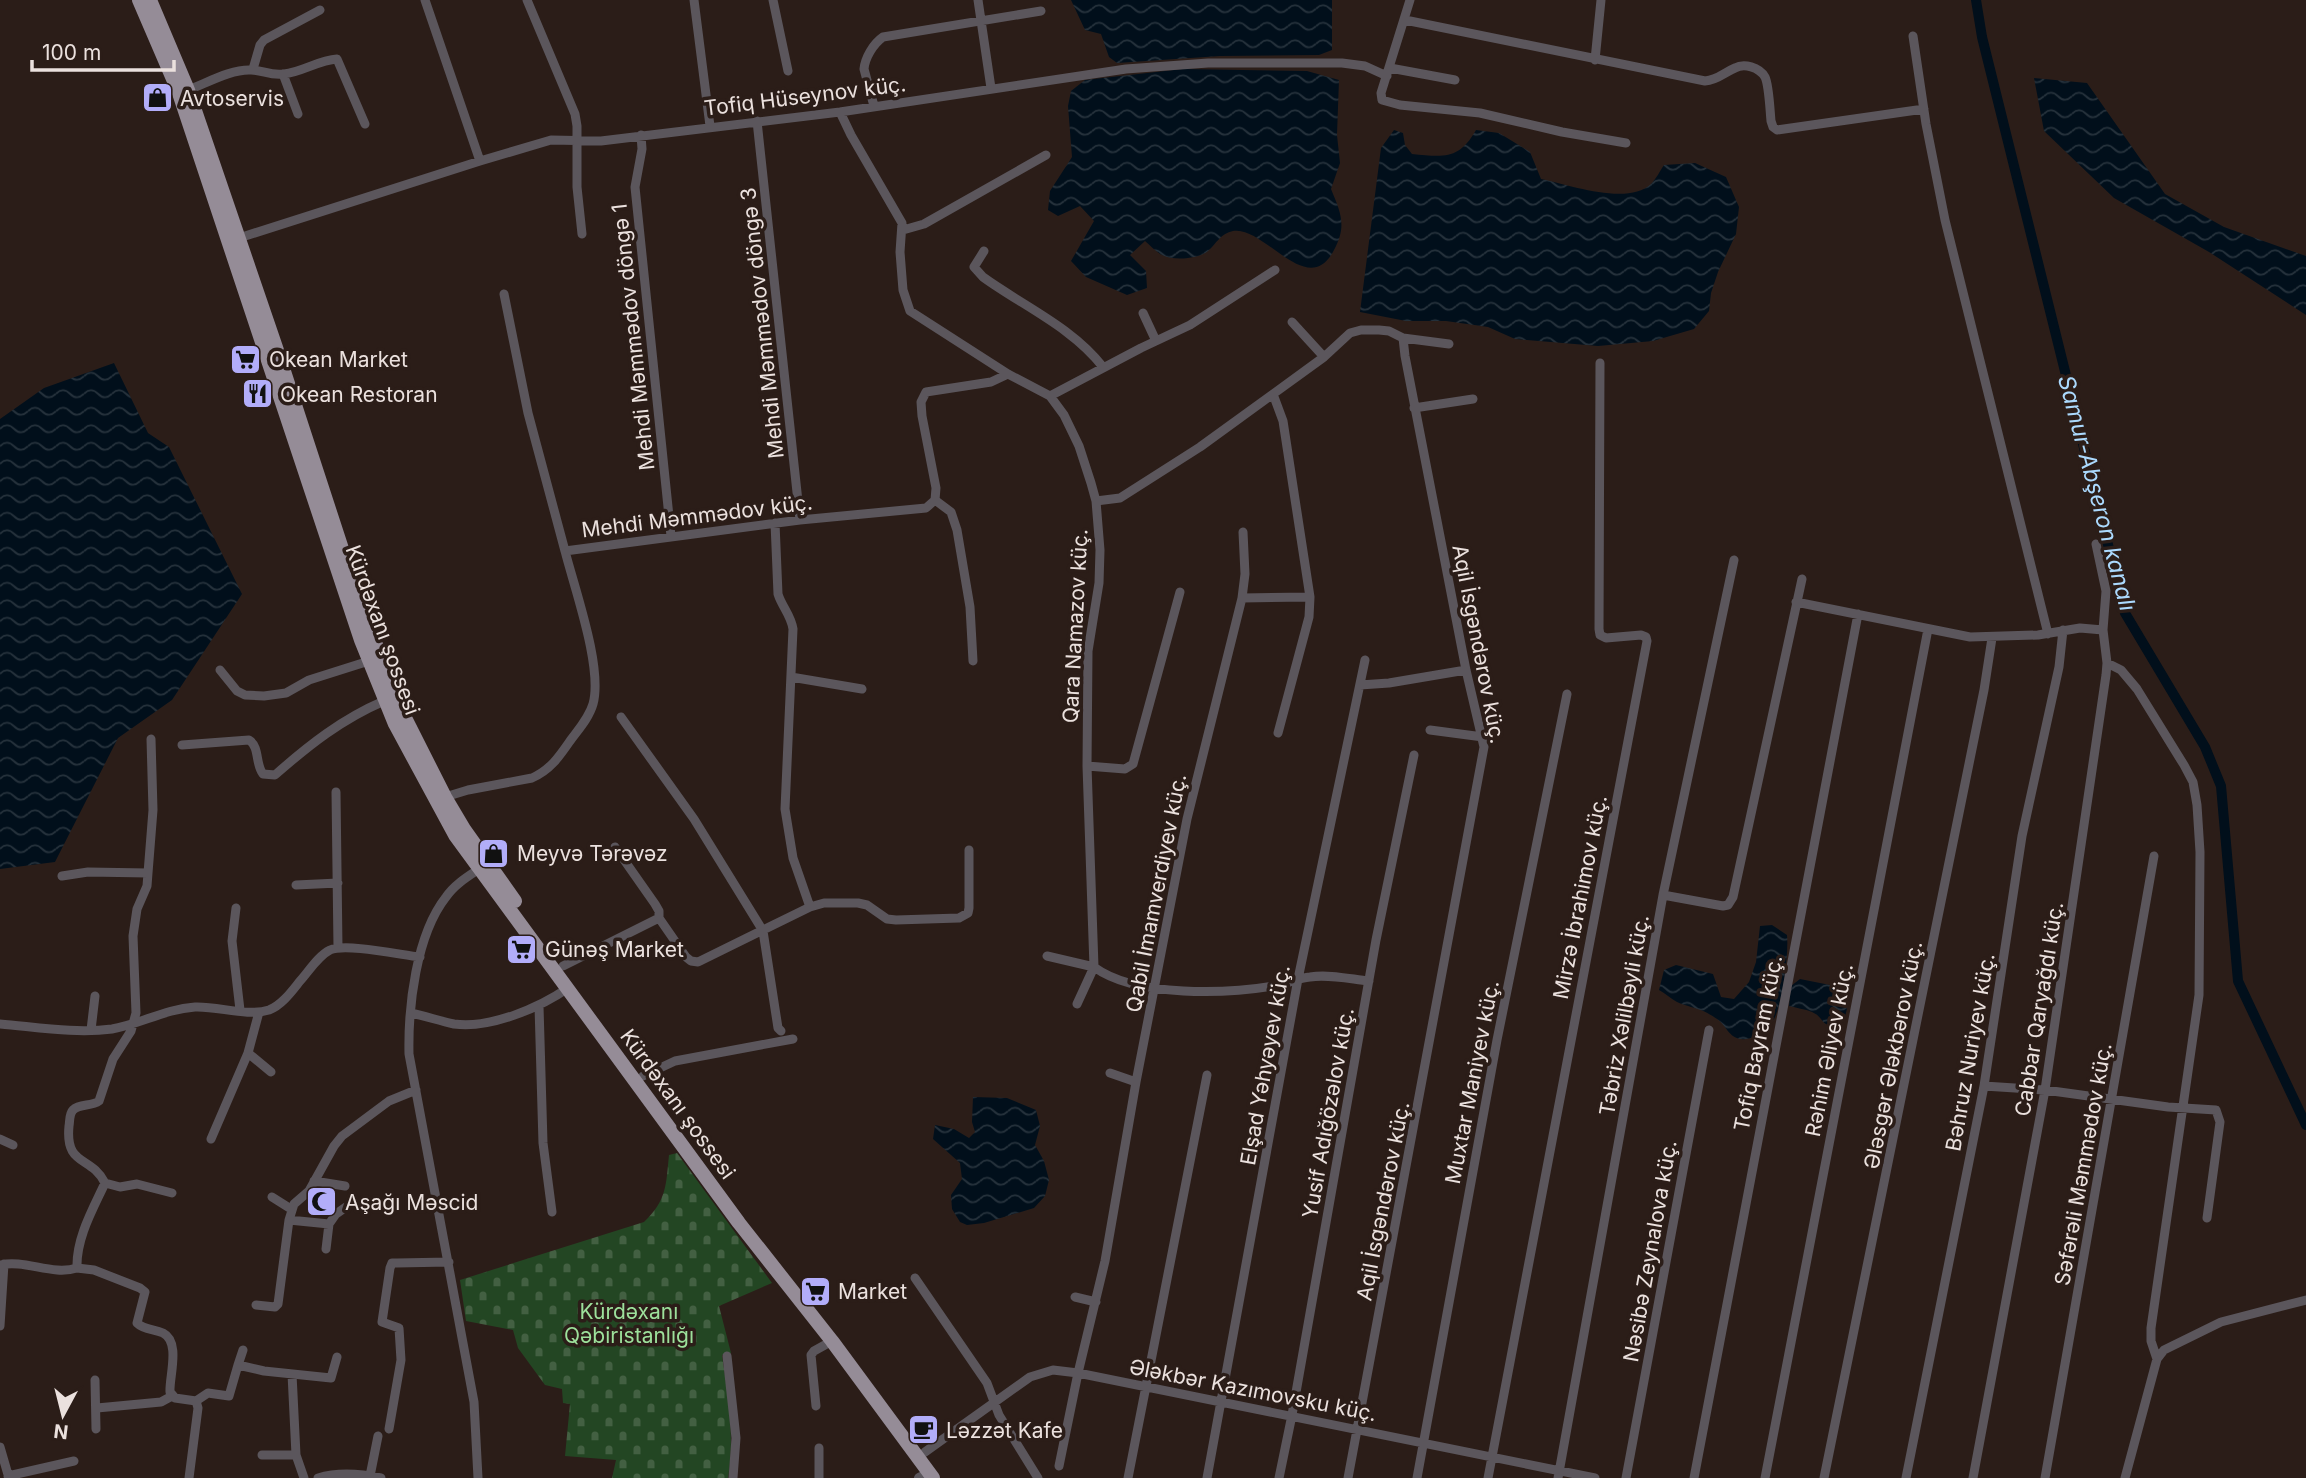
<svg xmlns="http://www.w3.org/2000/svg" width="2306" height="1478" font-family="Inter,sans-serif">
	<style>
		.cemetery { fill: url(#cemetery-stones) }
		.water { fill: url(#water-waves) }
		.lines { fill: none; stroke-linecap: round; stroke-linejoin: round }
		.canal { stroke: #010f1b; stroke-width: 10 }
		.minor { stroke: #5b565c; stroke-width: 9 }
		.tertiary { stroke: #5b565c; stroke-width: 10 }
		.primary { stroke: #958c97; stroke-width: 14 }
		.labels { text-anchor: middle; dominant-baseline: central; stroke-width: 7; stroke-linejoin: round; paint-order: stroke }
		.street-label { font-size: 21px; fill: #ebe1de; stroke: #2b1d18 }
		.poi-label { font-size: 21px; fill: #ebe1de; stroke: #2b1d18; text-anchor: start }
		.park-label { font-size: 21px; fill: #9de09b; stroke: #2b1d18 }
		.water-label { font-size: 23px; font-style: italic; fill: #abd9fd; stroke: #2b1d18 }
	</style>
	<defs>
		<pattern id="cemetery-stones" width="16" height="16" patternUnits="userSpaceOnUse" patternTransform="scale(1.75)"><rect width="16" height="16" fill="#234623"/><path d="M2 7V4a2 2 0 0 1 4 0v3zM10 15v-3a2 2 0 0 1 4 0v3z" fill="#436042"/></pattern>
		<pattern id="water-waves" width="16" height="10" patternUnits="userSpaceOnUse" patternTransform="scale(1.75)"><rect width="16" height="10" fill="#010f1b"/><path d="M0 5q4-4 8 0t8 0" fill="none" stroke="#26323c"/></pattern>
	</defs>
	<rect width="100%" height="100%" fill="#2b1d18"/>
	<path class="cemetery" d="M 677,1153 L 772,1283 L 719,1306 L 731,1353 L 722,1355 C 728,1397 735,1436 728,1478 L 612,1478 L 616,1460 L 565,1456 L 570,1404 L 563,1403 L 562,1389 L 545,1385 L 518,1348 L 513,1330 L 466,1321 L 460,1280 L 644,1222 C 667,1200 666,1185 669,1155 Z"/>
	<path class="water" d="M 1071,0 L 1332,0 L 1332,50 L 1319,55 L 1220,56 L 1117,63 L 1109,57 L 1101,34 L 1085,30 Z
		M 1183,69 L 1307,71 L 1339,80 L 1337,135 L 1340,163 L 1331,189 C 1341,213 1347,226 1334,250 C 1308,301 1264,225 1233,231 C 1221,233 1216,244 1208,251 C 1199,259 1173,261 1162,255 C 1156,252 1150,245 1145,241 L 1130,255 L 1146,271 L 1147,288 L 1127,295 L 1086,277 L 1071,261 L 1094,221 L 1080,206 L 1058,216 L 1048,210 L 1050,191 L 1072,157 L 1068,106 L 1071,91 L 1085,80 Z
		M 2034,78 L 2087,83 L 2165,194 L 2224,227 L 2306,256 L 2306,315 L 2209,252 L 2114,198 L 2044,131 Z
		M 1394,130 L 1403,133 L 1405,145 L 1412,154 C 1444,157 1459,160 1476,130 L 1499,133 L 1530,152 L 1541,179 C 1570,185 1628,206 1651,184 C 1656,179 1660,171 1664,165 L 1695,163 L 1726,177 L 1739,207 L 1736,234 L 1718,272 L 1711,293 L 1709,311 L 1694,329 L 1653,341 L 1598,346 L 1515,339 L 1488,327 L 1446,321 L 1406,321 L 1360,312 L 1381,148 Z
		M 114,363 L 148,433 L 169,447 L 242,594 L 172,700 L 118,738 L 55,862 L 0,869 L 0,419 L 44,388 Z
		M 1772,925 L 1787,935 C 1789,954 1782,1006 1773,1021 C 1768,1030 1752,1041 1741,1039 C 1729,1038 1726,1025 1717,1019 C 1700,1007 1693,1009 1677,1002 C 1671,999 1665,993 1659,990 L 1664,970 L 1676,965 L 1713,974 L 1721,997 L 1734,999 L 1749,982 L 1756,962 L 1760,926 Z
		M 1800,979 L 1840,987 L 1850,996 L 1845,1017 L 1841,1024 C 1819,1029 1826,1018 1812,1012 C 1805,1009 1796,1008 1789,1006 L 1791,986 Z
		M 973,1097 L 1007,1098 L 1036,1110 L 1040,1126 L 1035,1145 L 1044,1161 L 1049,1180 L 1045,1196 L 1034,1208 L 984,1223 L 967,1225 L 960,1222 L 952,1209 L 951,1195 L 962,1179 L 960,1163 L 933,1139 L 935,1125 L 954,1129 L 969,1138 L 975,1132 L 972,1122 Z"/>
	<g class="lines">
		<path class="canal" d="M 1976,0 L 1982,37 L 2125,613 L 2205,747 L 2221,786 L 2238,981 L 2306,1125"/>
		<path class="minor" d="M 425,0 L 480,161
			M 527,0 L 575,114 L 577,126 L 577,187 L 582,234
			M 694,0 L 710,126
			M 773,0 L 788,71
			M 978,0 L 991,88
			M 1410,0 L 1381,93 L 1382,100 L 1400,105 L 1480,113 L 1562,132 L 1626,143
			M 1405,20 L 1705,81 C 1718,80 1723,73 1735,68 C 1744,63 1759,67 1765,77 C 1769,85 1770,111 1771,121 L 1773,127 L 1777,130 L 1924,109
			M 1913,36 L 1926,124 L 1945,220 L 2048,634
			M 1595,60 L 1601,0
			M 1390,68 L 1455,80
			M 253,69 L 260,45 L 264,40 L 320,10
			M 283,74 L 298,114
			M 188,90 C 207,83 231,69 251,70 C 263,70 270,76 284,74 C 302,72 319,60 337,59 L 365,124
			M 874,106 L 864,69 C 865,58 873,44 883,37 L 1041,11
			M 840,112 L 851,135 L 902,223 L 900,252 L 903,290 L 910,311 L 1008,374 L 1050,396 L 1064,415 L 1079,446 L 1091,483 L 1096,501 L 1100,550 L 1099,583 L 1088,651 L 1087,766 L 1094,967 C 1136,998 1229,994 1279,985 C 1289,983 1299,978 1310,977 C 1329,974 1350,979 1369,981
			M 757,121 L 800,520
			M 641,135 L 642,149 L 635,187 L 671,536
			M 903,230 L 924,224 L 1046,155
			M 239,238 L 480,161 L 551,140 L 601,141 L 840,112 L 1126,69 L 1208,63 L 1342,63 L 1365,66 L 1387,76
			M 984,251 L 974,267 L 983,277 C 1023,306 1072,327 1103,367
			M 504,294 L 528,413 L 565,551
			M 1143,313 L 1156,341
			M 1292,322 L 1324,357
			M 1403,338 L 1449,344
			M 1050,396 L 1141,348 L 1190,325 L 1275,270
			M 1414,408 L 1473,399
			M 935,500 L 951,512 L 957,530 L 970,607 L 973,661
			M 1096,501 L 1120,498 L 1200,447 L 1324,357 L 1350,333 L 1361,330 L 1379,330 L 1389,331 L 1403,338 L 1405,356 L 1466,670 L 1484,747 L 1348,1478
			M 1242,598 L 1245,574 L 1243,532
			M 1796,602 L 1970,637 L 2038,635 L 2080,628 L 2103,630
			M 2107,663 L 2121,670 L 2137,689 L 2184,765 L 2193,782 L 2197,805 L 2200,852 L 2199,995 L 2151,1328 L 2151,1341 L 2157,1359
			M 220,670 L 237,691 L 245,695 L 264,696 L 286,693 L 309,680 L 369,661
			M 791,677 L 862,689
			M 1360,685 L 1389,683 L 1466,670
			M 621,717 L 694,819 L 763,931 L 778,1028 L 781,1031
			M 1430,730 L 1483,737
			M 1278,733 L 1309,617 L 1310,597
			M 151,739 L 153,810 L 148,873 L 147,886 L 137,909 L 133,936 L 136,1013 L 131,1031 L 113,1059 L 99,1101 C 91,1107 80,1103 73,1110 C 69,1114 70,1121 69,1126 C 65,1167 91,1155 105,1183 C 93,1209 76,1238 77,1268 L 94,1270 L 140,1288 L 145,1292 L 137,1323 C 144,1330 154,1329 163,1333 C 181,1342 169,1377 170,1392 L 175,1398 L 196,1401 L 198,1408 L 189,1478
			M 182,745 L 249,740 C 260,747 255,764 263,774 L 275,775 C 309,745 342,719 384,701
			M 1087,766 L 1125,769 L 1133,764 L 1180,592
			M 336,792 L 338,948
			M 445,797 L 468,790 L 532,778 C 550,770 559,757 570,741 C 578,730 589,718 593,704 C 603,668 575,590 565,551 L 800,520 L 926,508 L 935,500 L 936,488 L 922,416 L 921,402 L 926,392 L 991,382 L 1008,374
			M 615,847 L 655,904 L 659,911 L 659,918
			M 62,876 L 88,872 L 148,873
			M 296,885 L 338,883
			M 1663,895 L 1723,906 L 1728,905 L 1733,897 L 1802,579
			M 810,907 L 824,903 L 858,903 L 867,905 L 887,919 L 896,920 L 959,918 L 968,913 L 969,908 L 969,850
			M 236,908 L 232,941 L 240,1010
			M 1047,956 L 1094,967 L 1077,1004
			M 563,966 L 659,918 L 686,957 L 691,961 L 698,962 L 810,907 L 793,858 L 785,809 L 793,629 C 791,615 782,607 778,594 L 775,523
			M 539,1006 L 543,1143 L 552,1212
			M 411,1013 C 425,1016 440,1021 454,1024 C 490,1029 539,1008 568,988
			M 0,1024 C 36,1027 76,1034 112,1029 C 141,1024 165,1009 195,1007 C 219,1006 246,1017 269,1010 C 282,1005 292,991 300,981 C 309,971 318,956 330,950 C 346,943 401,955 420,957
			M 91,1030 L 95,996
			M 248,1053 L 271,1072
			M 1110,1073 L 1136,1082
			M 643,1076 L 675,1061 L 793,1039
			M 1984,1086 L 2045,1090 L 2168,1107 L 2216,1110 L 2220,1122 L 2207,1218
			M 0,1139 L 13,1145
			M 211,1139 L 248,1053 L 259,1012
			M 314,1181 L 345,1186
			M 105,1183 L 120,1187 L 137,1184 L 172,1193
			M 272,1197 L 291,1209
			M 289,1220 L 329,1224 L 336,1214 L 346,1207
			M 326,1249 L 329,1224
			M 0,1265 C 25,1259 52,1276 77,1268
			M 915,1278 L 987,1383 L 999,1415 L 1038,1478
			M 1075,1297 L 1096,1302
			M 256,1305 L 275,1307 L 278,1304 L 289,1220 L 294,1204 L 309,1191 L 334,1146 L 342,1136 L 389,1101 L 416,1090
			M 0,1326 L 4,1264
			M 727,1356 L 736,1438 L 733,1478
			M 238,1365 L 243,1350
			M 292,1374 L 296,1455 L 304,1478
			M 95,1380 L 96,1429
			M 196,1401 L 208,1393 L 229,1396 L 238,1365 L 264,1371 L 331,1378 L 337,1357
			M 816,1406 L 811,1355 L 814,1351 L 832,1341
			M 97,1408 L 161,1402 L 172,1396
			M 389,1429 L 401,1360 L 399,1328 L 382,1322 L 390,1268 L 392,1263 L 397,1263 L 449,1262
			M 0,1447 L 9,1478
			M 819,1448 L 819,1478
			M 925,1452 L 1030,1377 L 1053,1370 L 1078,1373 L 1595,1478
			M 262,1455 L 296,1455
			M 1059,1466 L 1078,1373 L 1105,1261 L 1136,1082 L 1187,819 L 1242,598 L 1310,597 L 1283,421 L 1273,394
			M 8,1476 L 74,1461
			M 370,1476 L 378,1436
			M 318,1478 C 338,1472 362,1474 381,1478
			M 478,1478 L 474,1402 L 409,1054 C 408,1007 416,935 446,897 C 454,885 467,877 479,869
			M 1128,1478 L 1207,1075
			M 1207,1478 L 1298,979 L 1365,660
			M 1279,1478 L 1292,1415 L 1376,940 L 1414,755
			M 1417,1478 L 1497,1040 L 1567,694
			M 1488,1478 L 1647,641 L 1646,637 L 1641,635 L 1606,638 L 1600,635 L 1599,629 L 1600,363
			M 1558,1478 L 1663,895 L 1734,560
			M 1626,1478 L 1709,1030
			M 1694,1478 L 1858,614
			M 1765,1478 L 1928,629
			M 1824,1478 L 1984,690 L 1992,638
			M 1906,1478 L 1984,1086 L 2022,836 L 2059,667 L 2063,630
			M 1973,1478 L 2045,1090 L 2106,675 L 2107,663 L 2103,630 L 2106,591 L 2096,544
			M 2045,1478 L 2154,856
			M 2125,1478 L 2157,1359 L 2164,1350 L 2221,1322 L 2306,1300"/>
		<path class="tertiary" d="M 919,1478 L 929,1473"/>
		<path class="primary" d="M 139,0 L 179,93 L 361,640 L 395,724 L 455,835 L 739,1223 L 832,1341 L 933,1478
			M 150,0 L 188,90 L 281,362 L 343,552 L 395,698 L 445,797 L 464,829 L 515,901"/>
	</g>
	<defs>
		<symbol id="shop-square" viewBox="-11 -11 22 22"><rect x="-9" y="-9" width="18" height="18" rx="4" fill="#b2adf9" stroke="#2b1d18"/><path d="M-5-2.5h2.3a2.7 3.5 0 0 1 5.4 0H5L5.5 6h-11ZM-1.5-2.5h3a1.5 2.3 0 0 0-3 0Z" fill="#111"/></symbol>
		<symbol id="supermarket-square" viewBox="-11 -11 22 22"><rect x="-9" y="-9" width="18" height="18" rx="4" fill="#b2adf9" stroke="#2b1d18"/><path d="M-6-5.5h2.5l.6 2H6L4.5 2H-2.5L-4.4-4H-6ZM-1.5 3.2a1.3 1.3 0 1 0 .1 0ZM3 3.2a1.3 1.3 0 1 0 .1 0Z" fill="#111"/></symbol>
		<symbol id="restaurant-square" viewBox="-11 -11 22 22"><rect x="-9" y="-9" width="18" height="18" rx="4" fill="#b2adf9" stroke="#2b1d18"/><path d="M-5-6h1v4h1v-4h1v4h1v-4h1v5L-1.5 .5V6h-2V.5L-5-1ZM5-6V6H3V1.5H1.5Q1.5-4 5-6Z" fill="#111"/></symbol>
		<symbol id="mosque-square" viewBox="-11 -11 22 22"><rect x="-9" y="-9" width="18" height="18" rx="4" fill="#b2adf9" stroke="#2b1d18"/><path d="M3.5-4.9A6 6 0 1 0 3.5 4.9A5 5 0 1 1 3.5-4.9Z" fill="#111"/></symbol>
		<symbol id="cafe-square" viewBox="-11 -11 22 22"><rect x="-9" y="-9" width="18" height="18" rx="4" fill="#b2adf9" stroke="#2b1d18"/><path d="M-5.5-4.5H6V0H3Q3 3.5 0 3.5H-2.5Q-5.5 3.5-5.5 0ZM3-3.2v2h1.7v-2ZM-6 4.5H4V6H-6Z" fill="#111"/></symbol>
	</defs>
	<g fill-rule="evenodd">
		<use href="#shop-square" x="140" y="80" width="35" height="35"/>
		<use href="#supermarket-square" x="228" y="342" width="35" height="35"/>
		<use href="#restaurant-square" x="240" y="376" width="35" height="35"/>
		<use href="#shop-square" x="476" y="836" width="35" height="35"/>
		<use href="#supermarket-square" x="504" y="932" width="35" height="35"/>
		<use href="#mosque-square" x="304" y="1184" width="35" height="35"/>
		<use href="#supermarket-square" x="798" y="1274" width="35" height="35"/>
		<use href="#cafe-square" x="906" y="1412" width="35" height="35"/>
	</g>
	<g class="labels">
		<g class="street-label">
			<text transform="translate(805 96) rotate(-7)">Tofiq Hüseynov küç.</text>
			<text transform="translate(762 323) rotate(-96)">Mehdi Məmmədov döngə 3</text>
			<text transform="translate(633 337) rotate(-96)">Mehdi Məmmədov döngə 1</text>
			<text transform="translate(697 516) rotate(-7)">Mehdi Məmmədov küç.</text>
			<text transform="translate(1075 626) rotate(-87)">Qara Namazov küç.</text>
			<text transform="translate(383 630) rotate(70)">Kürdəxanı şossesi</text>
			<text transform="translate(1479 644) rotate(79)">Aqil İsgəndərov küç.</text>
			<text transform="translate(1156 893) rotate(-79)">Qabil İmamverdiyev küç.</text>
			<text transform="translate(1580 897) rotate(-79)">Mirzə İbrahimov küç.</text>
			<text transform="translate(2039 1009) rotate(-81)">Cabbar Qaryağdı küç.</text>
			<text transform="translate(1624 1015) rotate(-80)">Təbriz Xəlilbəyli küç.</text>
			<text transform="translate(1758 1043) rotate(-79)">Tofiq Bayram küç.</text>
			<text transform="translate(1829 1050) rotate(-79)">Rəhim Əliyev küç.</text>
			<text transform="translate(1970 1052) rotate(-80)">Bəhruz Nuriyev küç.</text>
			<text transform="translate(1893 1055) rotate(-79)">Ələsgər Ələkbərov küç.</text>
			<text transform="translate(1265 1065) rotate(-80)">Elşad Yəhyəyev küç.</text>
			<text transform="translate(1472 1082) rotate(-79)">Muxtar Maniyev küç.</text>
			<text transform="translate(678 1104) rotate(54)">Kürdəxanı şossesi</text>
			<text transform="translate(1328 1113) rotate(-80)">Yusif Adığözəlov küç.</text>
			<text transform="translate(2083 1164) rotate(-80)">Səfərəli Məmmədov küç.</text>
			<text transform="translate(1383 1201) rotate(-79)">Aqil İsgəndərov küç.</text>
			<text transform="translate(1650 1251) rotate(-80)">Nəsibə Zeynalova küç.</text>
			<text transform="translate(1253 1390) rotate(11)">Ələkbər Kazımovsku küç.</text>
		</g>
		<g class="poi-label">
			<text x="180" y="98">Avtoservis</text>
			<text x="269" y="359">Okean Market</text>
			<text x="280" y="394">Okean Restoran</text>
			<text x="517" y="853">Meyvə Tərəvəz</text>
			<text x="545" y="949">Günəş Market</text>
			<text x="345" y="1202">Aşağı Məscid</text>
			<text x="838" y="1291">Market</text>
			<text x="946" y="1430">Ləzzət Kafe</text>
		</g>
		<g class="park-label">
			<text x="629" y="1311">Kürdəxanı<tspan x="629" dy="24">Qəbiristanlığı</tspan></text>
		</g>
		<g class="water-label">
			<text transform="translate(2097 493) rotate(75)">Samur-Abşeron kanalı</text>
		</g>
	</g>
	<g transform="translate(63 1415) rotate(187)" stroke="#2b1d18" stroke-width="5" paint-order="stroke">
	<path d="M0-5L12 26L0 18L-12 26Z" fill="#ebe1de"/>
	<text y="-10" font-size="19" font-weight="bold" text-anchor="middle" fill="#ebe1de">N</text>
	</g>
	<path d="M32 60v10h142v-10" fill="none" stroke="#ebe1de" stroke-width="3.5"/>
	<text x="42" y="60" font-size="21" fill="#ebe1de" stroke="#2b1d18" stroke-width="5" paint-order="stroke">100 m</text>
</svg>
